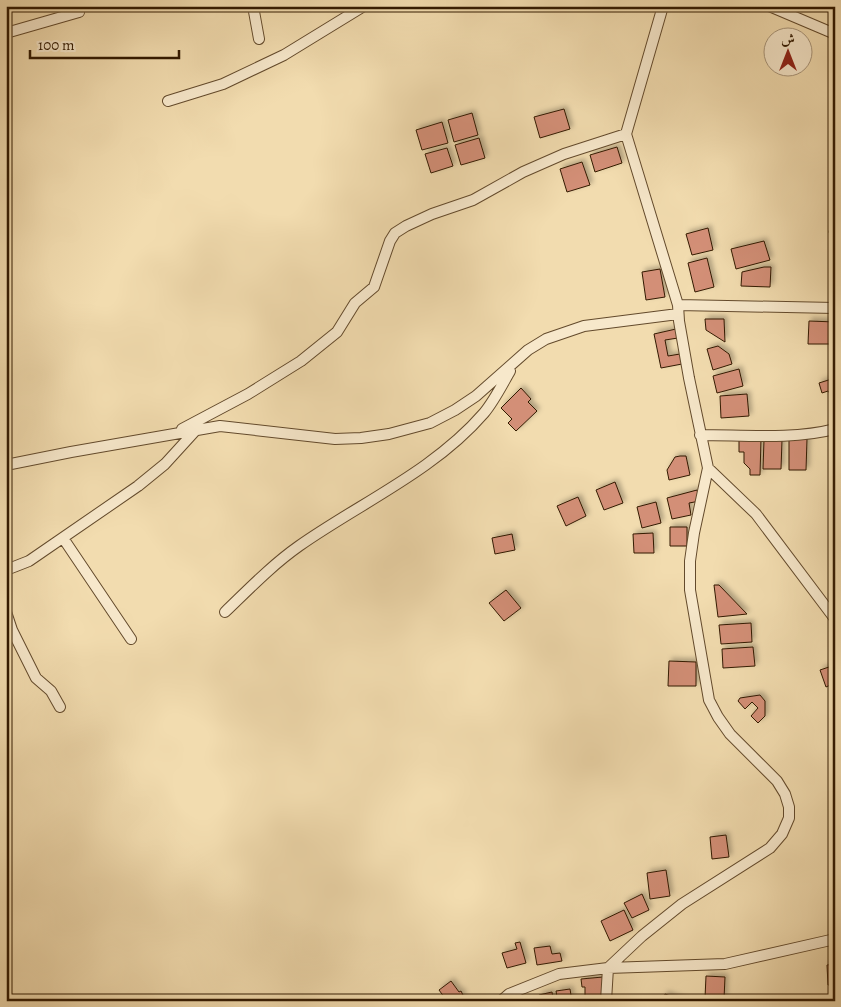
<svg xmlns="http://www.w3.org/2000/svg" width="841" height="1007" font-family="Alegreya,Amiri,serif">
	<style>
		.building { fill: #d38f77; stroke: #331a01; filter: url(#shadow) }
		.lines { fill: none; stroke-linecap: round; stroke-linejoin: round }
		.minor-casing { stroke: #634a2c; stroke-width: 12 }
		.minor { stroke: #f7e8cb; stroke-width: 10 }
	</style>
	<defs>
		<filter id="shadow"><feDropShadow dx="3" dy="-3" stdDeviation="2.5" flood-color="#0004"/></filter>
	</defs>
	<rect width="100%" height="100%" fill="#f2dcaf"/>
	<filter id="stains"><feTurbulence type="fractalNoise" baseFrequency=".004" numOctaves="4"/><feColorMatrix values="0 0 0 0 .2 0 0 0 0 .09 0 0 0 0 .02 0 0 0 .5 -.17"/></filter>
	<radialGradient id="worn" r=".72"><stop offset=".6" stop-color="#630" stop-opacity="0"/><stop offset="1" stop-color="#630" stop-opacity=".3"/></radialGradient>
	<path class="building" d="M 564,109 L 570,129 L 540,138 L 534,117 Z
		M 472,113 L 478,135 L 454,142 L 448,120 Z
		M 442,122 L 448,143 L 422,150 L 416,130 Z
		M 479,138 L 485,158 L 461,165 L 455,145 Z
		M 617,147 L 622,163 L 595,172 L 590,155 Z
		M 447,148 L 453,166 L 431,173 L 425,154 Z
		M 582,162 L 590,185 L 567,192 L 560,169 Z
		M 835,206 L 835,246 L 829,232 Z
		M 708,228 L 713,250 L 692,255 L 686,234 Z
		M 764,241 L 770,260 L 736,269 L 731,249 Z
		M 707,258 L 714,287 L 695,292 L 688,263 Z
		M 764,267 L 771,267 L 770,287 L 741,286 L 742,272 Z
		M 660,269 L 665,297 L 646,300 L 642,272 Z
		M 705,319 L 724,319 L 725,342 L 706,330 Z
		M 809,321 L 835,322 L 835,344 L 808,344 Z
		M 676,329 L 678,338 L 665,340 L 668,356 L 680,354 L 682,364 L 661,368 L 654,334 Z
		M 718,346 L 729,354 L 732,364 L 713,370 L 707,349 Z
		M 739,369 L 743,386 L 717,393 L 713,376 Z
		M 835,378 L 835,400 L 828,391 L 822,393 L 819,383 Z
		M 521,388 L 531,399 L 528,402 L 537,411 L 516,431 L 508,423 L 512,419 L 501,408 Z
		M 747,394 L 749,416 L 721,418 L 720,396 Z
		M 789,438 L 807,439 L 806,470 L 789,470 Z
		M 739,439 L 761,439 L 760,475 L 750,475 L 750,469 L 744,463 L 744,452 L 739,452 Z
		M 764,440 L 782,440 L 781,469 L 763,469 Z
		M 680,456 L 686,456 L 690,475 L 669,480 L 667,470 L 675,457 Z
		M 615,482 L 623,503 L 604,510 L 596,490 Z
		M 697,490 L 700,501 L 689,503 L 691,515 L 672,519 L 667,498 Z
		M 578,497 L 586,516 L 566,526 L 557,506 Z
		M 656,502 L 661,523 L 642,528 L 637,507 Z
		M 670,527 L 687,527 L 687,546 L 670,546 Z
		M 653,533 L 654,553 L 634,553 L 633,534 Z
		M 512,534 L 515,550 L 495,554 L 492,538 Z
		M 714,585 L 719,585 L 747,614 L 718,617 Z
		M 506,590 L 521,608 L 504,621 L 489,603 Z
		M 751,623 L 752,642 L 721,644 L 719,625 Z
		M 753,647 L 755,666 L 723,668 L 722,649 Z
		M 669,661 L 696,662 L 696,686 L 668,686 Z
		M 835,665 L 835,683 L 826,687 L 820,670 Z
		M 760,695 L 765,701 L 765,716 L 758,723 L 751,716 L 758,708 L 752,702 L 745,709 L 738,701 L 740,698 Z
		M 726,835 L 729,857 L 712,859 L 710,837 Z
		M 666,870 L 670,896 L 650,899 L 647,873 Z
		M 642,894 L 649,910 L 632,918 L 624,903 Z
		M 624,910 L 633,930 L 610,941 L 601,921 Z
		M 520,942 L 526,963 L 507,968 L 502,953 L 517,949 L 515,943 Z
		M 550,946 L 552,954 L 560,953 L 562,961 L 537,965 L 534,948 Z
		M 835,964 L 835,984 L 828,985 L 827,965 Z
		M 706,976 L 725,977 L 724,999 L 705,998 Z
		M 603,977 L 605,996 L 599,1001 L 588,1001 L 585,998 L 585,987 L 582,987 L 581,979 Z
		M 451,981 L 459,992 L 461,991 L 463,995 L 461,997 L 464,1001 L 447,1001 L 439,990 Z
		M 570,989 L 572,1001 L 541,1001 L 539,995 L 552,992 L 553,998 L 557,997 L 556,991 Z
		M 665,994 L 684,1001 L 663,1001 Z"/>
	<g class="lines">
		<defs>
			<path id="minor" d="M 253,6 L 259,39
				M 663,6 L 626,134 L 678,305 L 679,321 L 689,378 L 708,468 L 756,514 L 835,619
				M 769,6 L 835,34
				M 6,33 L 79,12 L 78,6
				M 168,101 L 223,84 L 284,55 L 364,6
				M 678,305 L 835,308
				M 182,429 L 248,394 L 301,361 L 337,332 L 355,303 L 374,287 L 390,241 L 395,233 L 406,226 L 432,214 L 473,200 L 523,172 L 564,154 L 626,134
				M 700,435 C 744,435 792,440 835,429
				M 6,465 L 71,452 L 220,426 L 335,439 L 361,438 L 389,434 L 430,423 L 455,410 L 476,396 L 528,350 L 546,339 L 584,326 L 678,314
				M 63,538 L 131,639
				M 6,570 L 29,561 L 138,486 L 165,464 L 196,430
				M 6,612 L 12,630 L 36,678 L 51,691 L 60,707
				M 225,612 C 249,589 272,565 299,546 C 360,503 434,471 484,413 C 494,401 502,385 510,371
				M 501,1001 L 509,994 L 559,974 L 608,968 L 725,964 L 835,939
				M 606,1001 L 608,968 L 642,936 L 682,904 L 770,848 L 782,834 L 789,818 L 789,807 L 785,794 L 777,781 L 730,734 L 718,717 L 709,700 L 690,590 L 690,561 L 694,533 L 708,468"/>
		</defs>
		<use href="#minor" class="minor-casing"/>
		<use href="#minor" class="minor"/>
	</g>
	<rect width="841" height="1007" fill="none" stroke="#f2dcaf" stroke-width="25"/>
	<rect x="8" y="8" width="826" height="992" fill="none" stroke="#331a01" stroke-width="2.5"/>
	<rect x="12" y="12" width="816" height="982" fill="none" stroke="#331a01"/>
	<g transform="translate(788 52)"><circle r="24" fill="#f7e8cb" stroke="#a9967a"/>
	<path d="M0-4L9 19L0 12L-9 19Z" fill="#8f2418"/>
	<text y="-8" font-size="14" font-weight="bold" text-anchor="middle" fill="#331a01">ش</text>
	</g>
	<path d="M30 50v8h149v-8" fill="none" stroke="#331a01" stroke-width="2.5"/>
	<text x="38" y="50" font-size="15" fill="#331a01" stroke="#f7e8cb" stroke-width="4" paint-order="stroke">100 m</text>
	<rect width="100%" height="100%" filter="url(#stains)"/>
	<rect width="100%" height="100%" fill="url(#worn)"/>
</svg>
